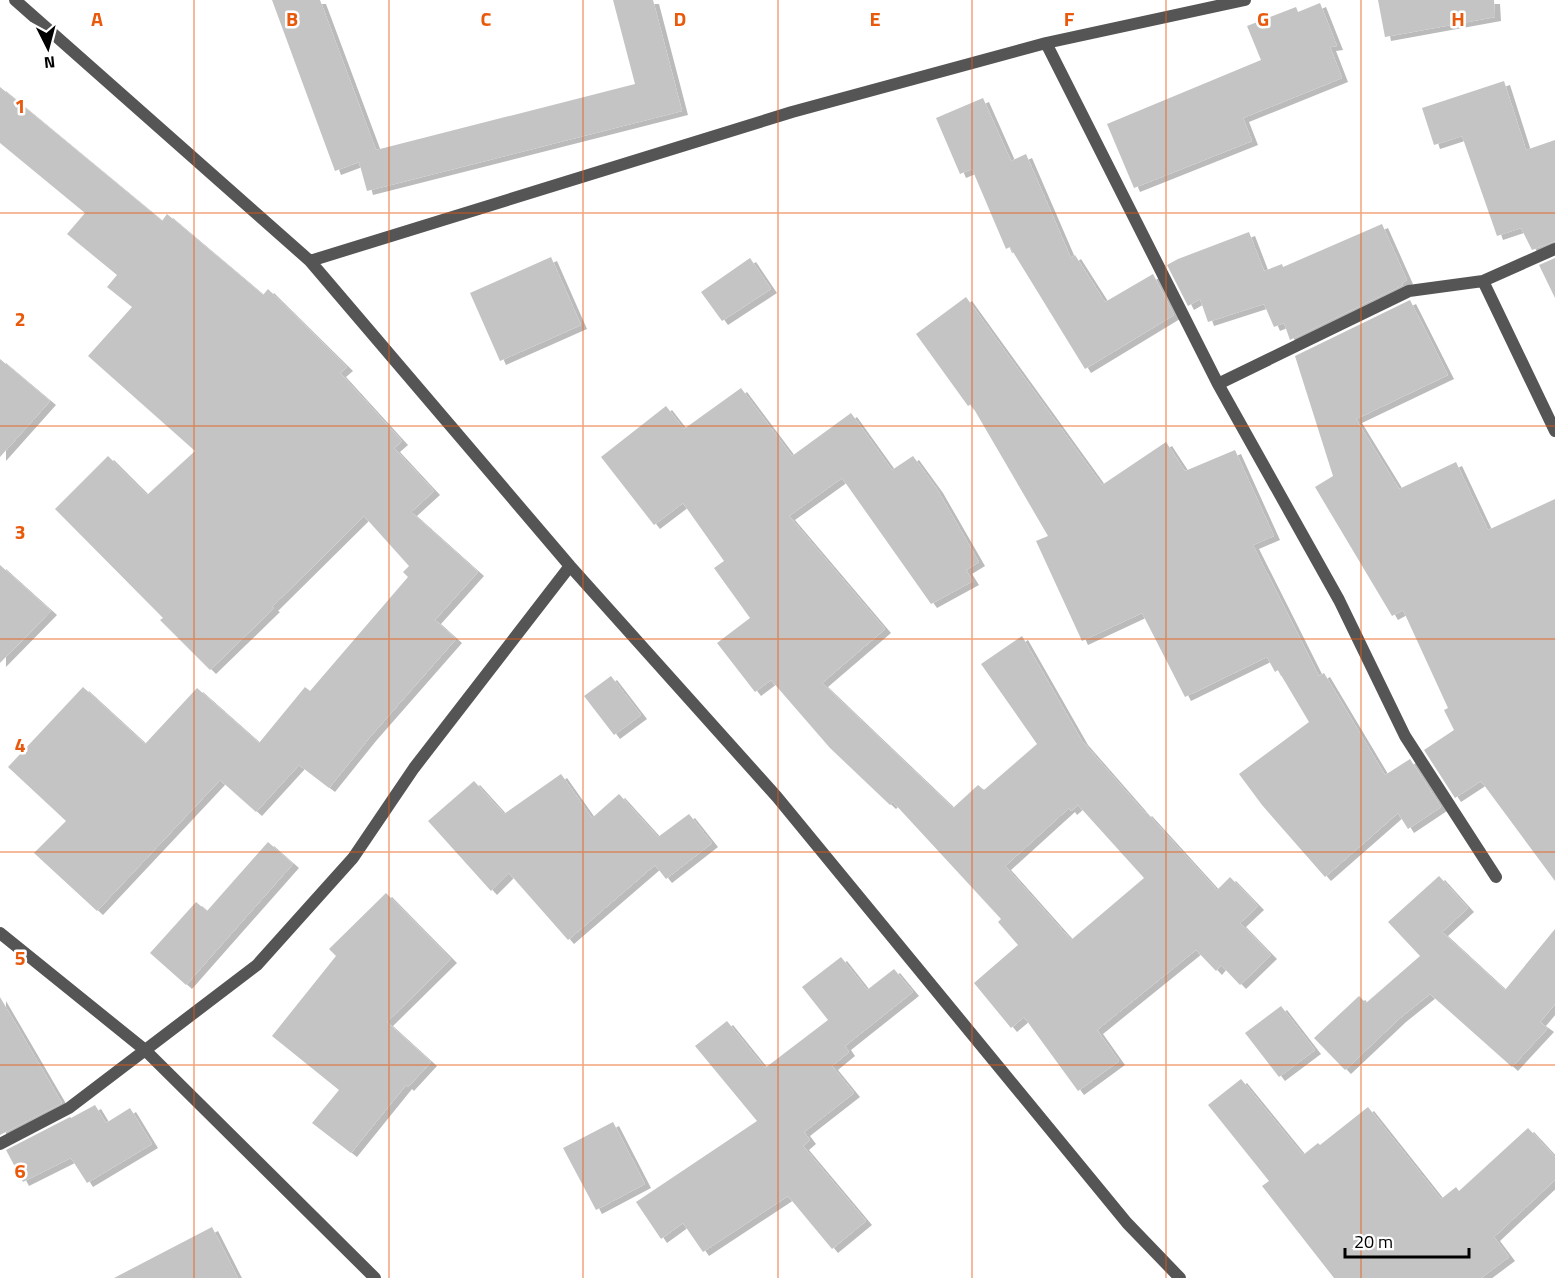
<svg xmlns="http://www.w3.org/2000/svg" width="1555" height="1278" font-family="'Titillium Web',sans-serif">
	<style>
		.building { fill: #c4c4c4; fill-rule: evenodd; filter: url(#shadow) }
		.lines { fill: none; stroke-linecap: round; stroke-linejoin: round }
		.minor { stroke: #555; stroke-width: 12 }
		.grid { fill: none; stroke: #e8590c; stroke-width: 1.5; stroke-opacity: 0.55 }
		.grid-label { font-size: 20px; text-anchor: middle; font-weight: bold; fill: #e8590c; stroke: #fff; stroke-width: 5; stroke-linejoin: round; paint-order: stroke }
	</style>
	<defs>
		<filter id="shadow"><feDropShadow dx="6" dy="4" stdDeviation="0" flood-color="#0004"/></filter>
	</defs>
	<rect width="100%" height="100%" fill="#fff"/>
	<path class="building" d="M 272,0 L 320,0 L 376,150 L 635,84 L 613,0 L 653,0 L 682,111 L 367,191 L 359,162 L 335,171 Z
		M 1378,0 L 1494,0 L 1495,17 L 1385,37 Z
		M 1320,3 L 1337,46 L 1330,47 L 1342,78 L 1243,118 L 1252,141 L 1134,188 L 1107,124 L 1261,60 L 1247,26 L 1296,7 L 1298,12 Z
		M 1504,81 L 1526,150 L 1555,140 L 1555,241 L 1532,250 L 1521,228 L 1497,236 L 1462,136 L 1434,145 L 1422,108 Z
		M 0,87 L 162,221 L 167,214 L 263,295 L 268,289 L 347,367 L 340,373 L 402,441 L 394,448 L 434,491 L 411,512 L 478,572 L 435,620 L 456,639 L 370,737 L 329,788 L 299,765 L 256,812 L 220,780 L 97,911 L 34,853 L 66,821 L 8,767 L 83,687 L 145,744 L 197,688 L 259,743 L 305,687 L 310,691 L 408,577 L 403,572 L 409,566 L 364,516 L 272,607 L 274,608 L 210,670 L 160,620 L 163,618 L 55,509 L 108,456 L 147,495 L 195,451 L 88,356 L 132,307 L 107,287 L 117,275 L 67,234 L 85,213 L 0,143 Z
		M 983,98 L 1011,161 L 1026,154 L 1071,258 L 1075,255 L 1105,302 L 1153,274 L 1174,315 L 1085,369 L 1010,247 L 1006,249 L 972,169 L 960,174 L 936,118 Z
		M 1382,224 L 1407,280 L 1402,283 L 1403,285 L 1290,340 L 1284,323 L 1274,327 L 1264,304 L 1208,322 L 1200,299 L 1188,306 L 1167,265 L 1178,259 L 1249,232 L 1264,271 L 1282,264 L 1283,267 Z
		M 551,257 L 581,325 L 500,361 L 470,293 Z
		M 750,258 L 771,289 L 722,321 L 701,292 Z
		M 1555,258 L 1555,298 L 1539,265 Z
		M 966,297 L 1102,485 L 1166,442 L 1185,471 L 1235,450 L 1274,536 L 1253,545 L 1319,676 L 1324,673 L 1385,775 L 1410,759 L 1441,807 L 1408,829 L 1398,813 L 1325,877 L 1262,805 L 1239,774 L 1309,722 L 1278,670 L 1275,672 L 1267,657 L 1185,697 L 1142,613 L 1082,641 L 1036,541 L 1048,536 L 971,404 L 968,406 L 916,334 Z
		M 1410,300 L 1448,375 L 1356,419 L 1399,489 L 1456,462 L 1488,530 L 1555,499 L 1555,881 L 1481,781 L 1455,798 L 1424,750 L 1454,730 L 1444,710 L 1448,708 L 1403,610 L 1392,616 L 1315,487 L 1333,476 L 1295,356 Z
		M 0,359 L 50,401 L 0,457 Z
		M 741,388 L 792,456 L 851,413 L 892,470 L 913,456 L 937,489 L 979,562 L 966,570 L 973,581 L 931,604 L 842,478 L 789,516 L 885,629 L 822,683 L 953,808 L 978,785 L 984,790 L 1037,744 L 981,664 L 1022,636 L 1082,741 L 1145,813 L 1146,812 L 1217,890 L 1230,877 L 1258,906 L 1240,923 L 1271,955 L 1240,985 L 1221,965 L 1216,971 L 1196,950 L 1097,1030 L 1119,1061 L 1078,1091 L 1024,1017 L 1011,1028 L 974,983 L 1018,945 L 998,922 L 1001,919 L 893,802 L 890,805 L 830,748 L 771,680 L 755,692 L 717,643 L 750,618 L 714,568 L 724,561 L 683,503 L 654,525 L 601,457 L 666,406 L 684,429 ZM 1078,805 L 1144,878 L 1071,940 L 1005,866 L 1069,808 L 1071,811 Z
		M 0,565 L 51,611 L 0,663 Z
		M 611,676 L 641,715 L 614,735 L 584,696 Z
		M 561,774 L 592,818 L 619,794 L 658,837 L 689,814 L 712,843 L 666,879 L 655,865 L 568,940 L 509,873 L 491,891 L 428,821 L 474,781 L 504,814 Z
		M 268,842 L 293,864 L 186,985 L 150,953 L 196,902 L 207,911 Z
		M 1439,876 L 1468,908 L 1442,932 L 1505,990 L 1555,929 L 1555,1004 L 1540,1022 L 1548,1028 L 1512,1067 L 1430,994 L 1400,1018 L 1345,1070 L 1314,1038 L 1359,996 L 1366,1003 L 1420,956 L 1388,922 Z
		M 386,893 L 451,959 L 387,1022 L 431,1062 L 408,1087 L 406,1085 L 351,1153 L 312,1123 L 339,1090 L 272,1036 L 336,956 L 329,949 Z
		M 841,957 L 867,990 L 894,969 L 913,992 L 845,1046 L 849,1052 L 832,1066 L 854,1093 L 804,1132 L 810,1140 L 803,1146 L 866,1221 L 832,1249 L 788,1196 L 703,1252 L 683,1223 L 661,1239 L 636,1202 L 757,1121 L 695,1046 L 727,1021 L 765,1068 L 828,1020 L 802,987 Z
		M 0,997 L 62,1103 L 0,1135 Z
		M 1281,1006 L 1315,1050 L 1279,1077 L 1245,1033 Z
		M 1241,1079 L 1303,1155 L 1318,1143 L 1320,1145 L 1368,1107 L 1441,1199 L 1456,1187 L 1459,1191 L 1528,1128 L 1555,1157 L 1555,1180 L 1494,1237 L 1509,1257 L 1481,1278 L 1334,1278 L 1262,1186 L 1269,1181 L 1208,1105 Z
		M 95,1105 L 106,1123 L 130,1108 L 152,1144 L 87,1183 L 71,1158 L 23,1182 L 6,1150 L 70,1117 L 71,1118 Z
		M 613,1122 L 645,1184 L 596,1210 L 563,1148 Z
		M 212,1227 L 238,1278 L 114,1278 Z"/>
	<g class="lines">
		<path class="minor" d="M 15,0 L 310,261 L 570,566 L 777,797 L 1127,1223 L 1180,1278
			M 1046,43 L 1218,384 L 1339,600 L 1405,736 L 1496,877
			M 310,261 L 792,112 L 1046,43 L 1245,0
			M 1483,281 L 1555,431
			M 1218,384 L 1409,291 L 1483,281 L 1555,249
			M 0,933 L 145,1050 L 375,1278
			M 0,1144 L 69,1108 L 257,965 L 353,858 L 414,768 L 570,566"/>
	</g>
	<path class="grid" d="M 194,0 L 194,1278M 389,0 L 389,1278M 583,0 L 583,1278M 778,0 L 778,1278M 972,0 L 972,1278M 1166,0 L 1166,1278M 1361,0 L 1361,1278M 0,213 L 1555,213M 0,426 L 1555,426M 0,639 L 1555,639M 0,852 L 1555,852M 0,1065 L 1555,1065"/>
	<g class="grid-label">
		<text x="97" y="26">A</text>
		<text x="292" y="26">B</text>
		<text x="486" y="26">C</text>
		<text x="680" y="26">D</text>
		<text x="875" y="26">E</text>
		<text x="1069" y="26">F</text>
		<text x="1263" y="26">G</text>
		<text x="1458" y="26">H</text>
		<text x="20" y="113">1</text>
		<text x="20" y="326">2</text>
		<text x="20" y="539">3</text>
		<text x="20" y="752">4</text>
		<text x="20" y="965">5</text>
		<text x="20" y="1178">6</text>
	</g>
	<g transform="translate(48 48) rotate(174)" stroke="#ffffff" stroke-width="4.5" paint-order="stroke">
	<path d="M0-4.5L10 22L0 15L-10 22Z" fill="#000000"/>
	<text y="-9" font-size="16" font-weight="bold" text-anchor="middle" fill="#000000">N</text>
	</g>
	<path d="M1345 1248v9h124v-9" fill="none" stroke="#000000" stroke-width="3"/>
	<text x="1354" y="1248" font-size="18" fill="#000000" stroke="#ffffff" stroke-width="4.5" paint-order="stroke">20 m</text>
</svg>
